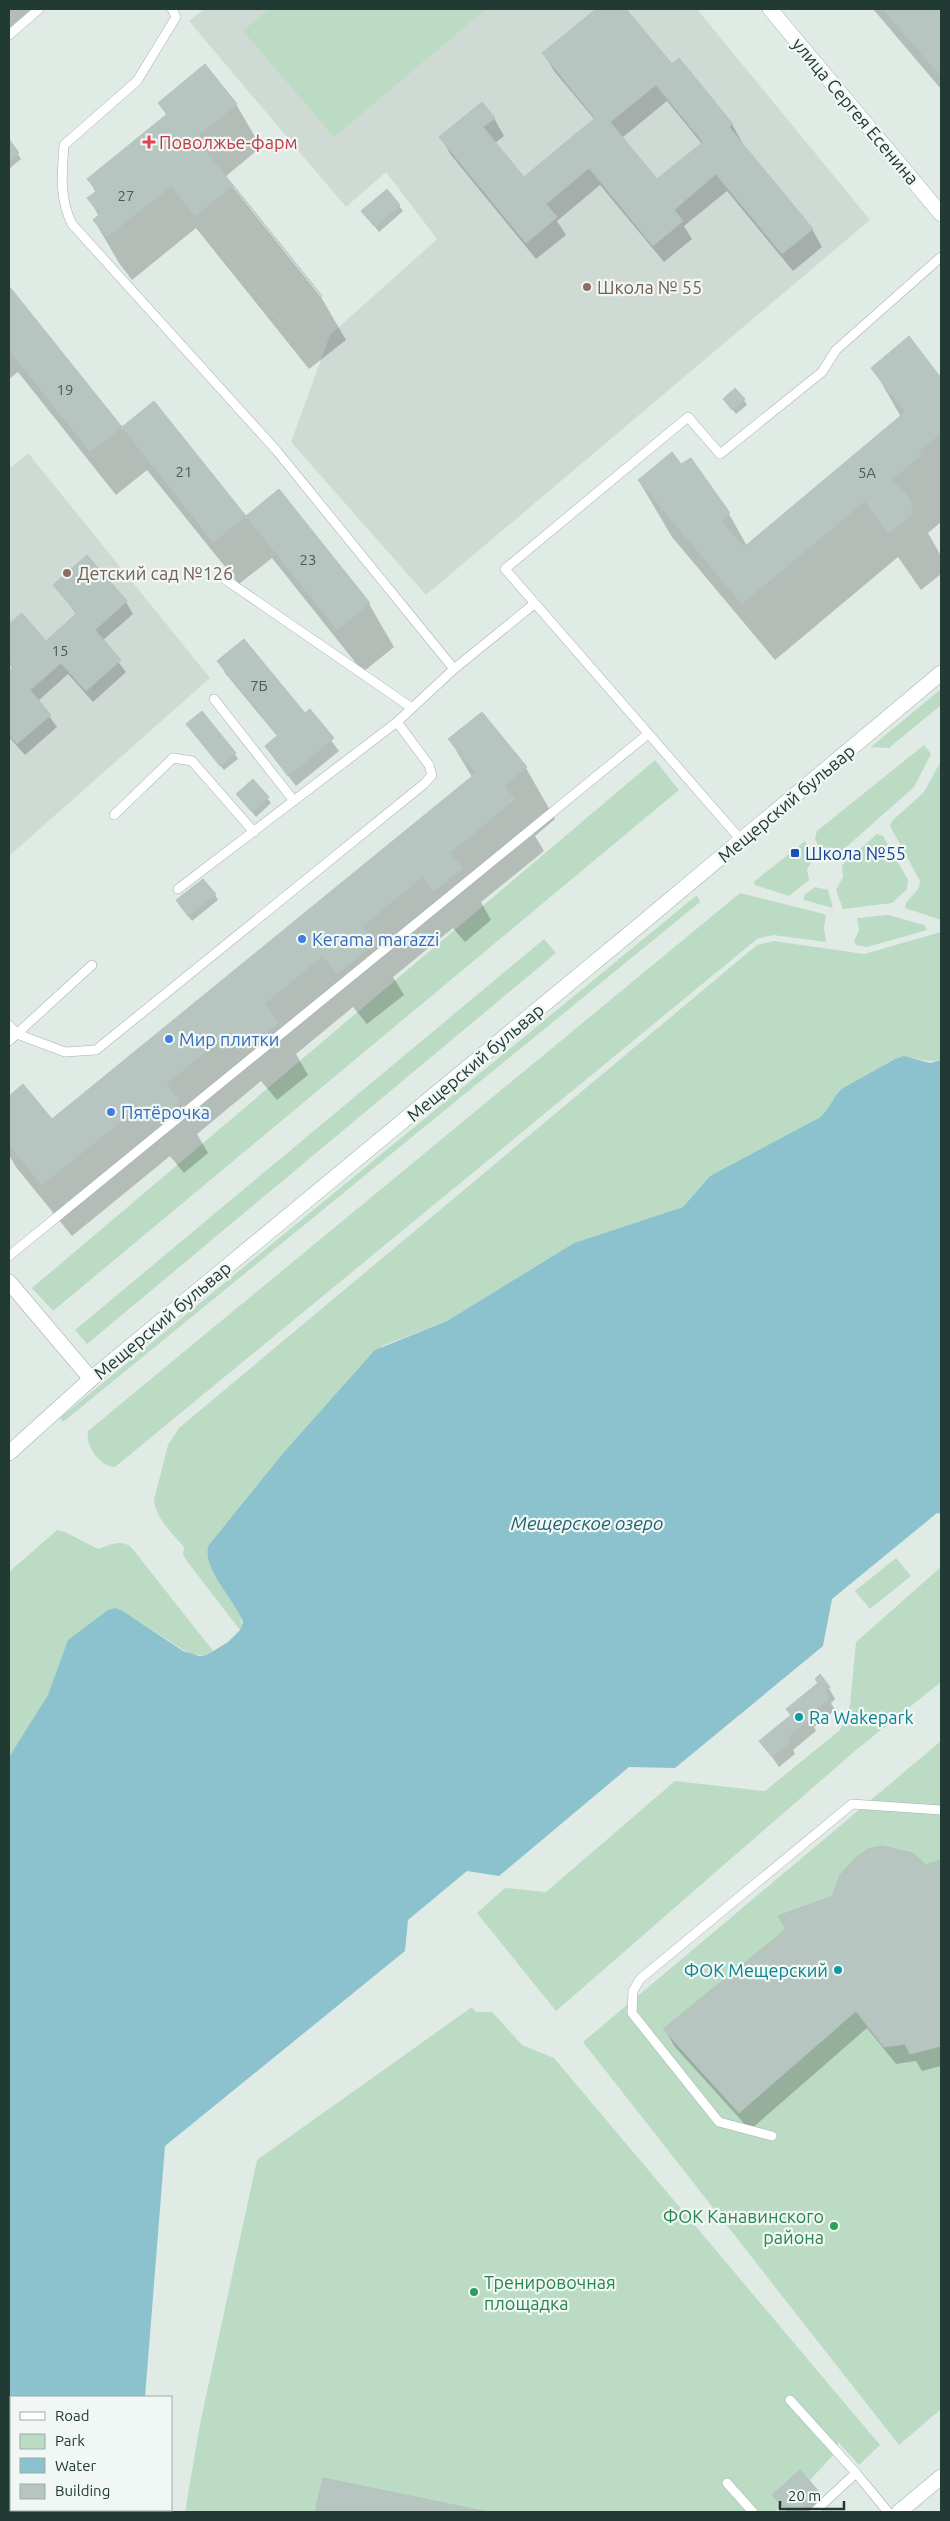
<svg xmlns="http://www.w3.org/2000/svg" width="950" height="2521" font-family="Ubuntu,sans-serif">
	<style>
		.built { fill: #cfdad5 }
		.green { fill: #bbdbc4 }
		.water { fill: #8bc2cd }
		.shadow { fill: #0003; fill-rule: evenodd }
		.building { fill: #b6c5bf; stroke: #b4c4bd; fill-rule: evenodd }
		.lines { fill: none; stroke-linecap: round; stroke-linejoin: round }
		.lane-casing { stroke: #a4b2ad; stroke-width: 10 }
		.street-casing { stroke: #a4b2ad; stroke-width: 16 }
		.secondary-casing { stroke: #a0b6ae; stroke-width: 16 }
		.lane { stroke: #fff; stroke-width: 9 }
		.street { stroke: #fff; stroke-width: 15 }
		.secondary { stroke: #fff; stroke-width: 15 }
		.health-dot { fill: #e0444e; stroke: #f1f7f4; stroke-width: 2 }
		.education-dot { fill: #8d6e63; stroke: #f1f7f4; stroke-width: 2 }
		.transit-dot { fill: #1a4fb4; stroke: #f1f7f4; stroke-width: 2 }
		.shop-dot { fill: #3f7fe0; stroke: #f1f7f4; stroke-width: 2 }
		.culture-dot { fill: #0f9aa8; stroke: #f1f7f4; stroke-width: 2 }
		.leisure-dot { fill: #2e9e5b; stroke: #f1f7f4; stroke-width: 2 }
		.labels { text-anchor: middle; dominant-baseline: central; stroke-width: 4.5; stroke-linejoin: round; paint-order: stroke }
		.number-label { font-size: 15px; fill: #475d57 }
		.street-label { font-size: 18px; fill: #223a34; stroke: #f1f7f4 }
		.health-label { font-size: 18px; fill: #be3a42; stroke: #f1f7f4; text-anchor: start }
		.education-label { font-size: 18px; fill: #785e54; stroke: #f1f7f4; text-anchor: start }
		.transit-label { font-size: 18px; fill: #164399; stroke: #f1f7f4; text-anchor: start }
		.shop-label { font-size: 18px; fill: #366cbe; stroke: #f1f7f4; text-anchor: start }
		.culture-label { font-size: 18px; fill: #0d838f; stroke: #f1f7f4; text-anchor: start }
		.leisure-label { font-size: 18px; fill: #27864d; stroke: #f1f7f4; text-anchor: end }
		.water-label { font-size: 19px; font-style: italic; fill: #206373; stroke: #f1f7f4 }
	</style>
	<rect width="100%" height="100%" fill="#e1ebe6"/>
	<path class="built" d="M 204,9 L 697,9 L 870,220 L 426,595 L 291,442 L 330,335 L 437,239 L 386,172 L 346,207 L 189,21 Z
		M 28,453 L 210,678 L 9,856 L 9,469 Z"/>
	<path class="green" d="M 269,9 L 486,9 L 334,137 L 243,31 Z
		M 941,689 L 941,705 L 889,748 L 871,747 Z
		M 924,745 L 931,754 L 914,787 L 835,857 L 822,854 L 815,839 L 817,831 Z
		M 655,760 L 679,790 L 53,1311 L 32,1288 Z
		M 941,761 L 941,920 L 905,908 C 906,897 920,894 920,881 L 890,826 L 892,821 L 924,792 Z
		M 877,834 L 883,836 L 908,880 L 907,889 L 892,903 L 843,909 L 836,890 L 843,877 L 842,865 Z
		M 805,841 L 813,860 L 807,869 L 809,880 L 789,896 L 755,885 L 754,882 L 756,880 Z
		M 815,887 L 828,890 L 833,908 L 804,900 L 804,895 Z
		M 740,893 L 824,914 L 826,916 L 824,928 L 826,942 L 773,935 L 757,939 L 115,1467 C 100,1467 85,1446 88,1431 Z
		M 697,895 L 700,902 L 63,1422 L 60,1418 Z
		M 888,915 L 924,925 L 927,930 L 867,947 L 856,945 L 854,941 L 859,930 L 857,918 Z
		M 941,932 L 941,1060 C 925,1064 911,1054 895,1059 L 843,1088 C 832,1097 830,1110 819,1119 L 710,1176 L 683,1207 L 574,1243 L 447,1321 L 382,1346 L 218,1580 C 227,1594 247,1612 240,1630 L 186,1560 L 183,1554 L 184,1547 C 172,1533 156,1519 154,1500 L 168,1445 L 179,1428 L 757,945 L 774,941 L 864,954 Z
		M 544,939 L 556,953 L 87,1344 L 75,1330 Z
		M 57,1530 L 65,1532 L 98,1549 C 110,1545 120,1539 131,1547 L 214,1652 L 207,1655 L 191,1655 L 123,1611 L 52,1687 L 44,1703 L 9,1757 L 9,1572 Z
		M 896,1558 L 911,1576 L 870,1609 L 855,1591 Z
		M 941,1567 L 941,1682 L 856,1750 L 556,2011 L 477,1913 L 505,1888 L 546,1892 L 675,1781 L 765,1791 L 840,1730 L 850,1705 L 856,1642 Z
		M 941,1741 L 941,2409 L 899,2445 L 583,2042 Z
		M 472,2007 L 476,2012 L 492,2012 L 522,2045 L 554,2058 L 880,2445 L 859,2465 L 838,2442 L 837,2451 L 810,2480 L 820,2493 L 798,2512 L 788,2512 L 781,2506 L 774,2512 L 185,2512 L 200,2424 L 257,2160 Z"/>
	<path class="water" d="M 904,1056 L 930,1063 L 941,1060 L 941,1514 L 937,1513 L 832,1599 L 823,1646 L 675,1768 L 629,1767 L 499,1876 L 467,1871 L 408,1920 L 405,1951 L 165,2146 L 145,2397 L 11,2397 L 11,2510 L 118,2510 L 115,2512 L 9,2512 L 9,1757 L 48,1695 L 68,1640 L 108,1610 L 115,1608 L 123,1611 L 183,1651 L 199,1656 L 207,1655 L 228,1642 L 240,1630 L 243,1622 C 236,1601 200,1567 209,1545 L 285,1451 L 375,1350 L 447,1321 L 574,1243 L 683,1207 L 710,1176 L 819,1118 C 830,1110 832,1097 843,1088 L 895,1059 Z"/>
	<path class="shadow" d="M 9,9 L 39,9 L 9,35 Z
		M 598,9 L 625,9 L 672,66 L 732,124 L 742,142 L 741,143 L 812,229 L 822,247 L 793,271 L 727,191 L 684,226 L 692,239 L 664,262 L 600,185 L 557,221 L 566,235 L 536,259 L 451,155 L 441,138 L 494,118 L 504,136 L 495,143 L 524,179 L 595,120 L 554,71 L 544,53 ZM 667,101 L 702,144 L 657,181 L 622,138 Z
		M 873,9 L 941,9 L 941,89 Z
		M 159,103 L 236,104 L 261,147 L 225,177 L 321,297 L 346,340 L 309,369 L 196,228 L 132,280 L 119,263 L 94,220 L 99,216 L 89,199 L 96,193 L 89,179 L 167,116 Z
		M 9,141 L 21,159 L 9,169 Z
		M 387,191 L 403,211 L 379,232 L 363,211 Z
		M 9,288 L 122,429 L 154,403 L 246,518 L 279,491 L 369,604 L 394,647 L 363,672 L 272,558 L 239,584 L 147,470 L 116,495 L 18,372 L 9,379 Z
		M 909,338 L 941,381 L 941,522 L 928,533 L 941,556 L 941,574 L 921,590 L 898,557 L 775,660 L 672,537 L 639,481 L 681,465 L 729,514 L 747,546 L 901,417 L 873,368 Z
		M 744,400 L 747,405 L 736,414 L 728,404 Z
		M 87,557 L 126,602 L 133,614 L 102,641 L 126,672 L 93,702 L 68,674 L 38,701 L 57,727 L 25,755 L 9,737 L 9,673 L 13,668 L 9,663 L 9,626 L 22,615 L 45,643 L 77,615 L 55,585 Z
		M 219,661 L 305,715 L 309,711 L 339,751 L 296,786 L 266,747 L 278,737 L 225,673 Z
		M 191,730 L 235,754 L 238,759 L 224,770 Z
		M 450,740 L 526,768 L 555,819 L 535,836 L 544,851 L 481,902 L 491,920 L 465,942 L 453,928 L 393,977 L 404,995 L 367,1024 L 353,1007 L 296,1054 L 308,1075 L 277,1100 L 261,1081 L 197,1134 L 208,1153 L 184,1173 L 170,1156 L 72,1236 L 16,1167 L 9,1155 L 9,1097 L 23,1086 L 52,1121 L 472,777 Z
		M 253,781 L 271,803 L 256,817 L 238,795 Z
		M 215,895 L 218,900 L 192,921 L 180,906 Z
		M 829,1688 L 835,1699 L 831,1703 L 835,1710 L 814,1727 L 816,1731 L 793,1750 L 795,1754 L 779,1767 L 761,1741 Z
		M 941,1861 L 941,2066 L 922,2071 L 916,2061 L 896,2064 L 867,2028 L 750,2130 L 675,2047 L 665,2030 L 926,1866 Z
		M 324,2479 L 482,2512 L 317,2512 Z
		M 819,2493 L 822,2499 L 807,2512 L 787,2512 L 774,2495 Z"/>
	<path class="building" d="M 596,9 L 626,9 L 672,64 L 679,58 L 733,124 L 729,127 L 813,229 L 782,254 L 716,174 L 674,210 L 683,221 L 653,246 L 589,168 L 546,204 L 557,217 L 526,243 L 439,137 L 482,102 L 495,118 L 483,127 L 524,177 L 595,118 L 542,53 ZM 656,85 L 703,142 L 657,179 L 610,122 Z
		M 883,9 L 941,9 L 941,77 Z
		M 205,64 L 237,104 L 195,138 L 322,296 L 284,327 L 171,186 L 107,237 L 93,220 L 100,214 L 87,198 L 97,191 L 87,179 L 167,114 L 158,103 Z
		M 9,139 L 19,153 L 9,161 Z
		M 233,185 L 322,296 L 284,327 L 195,216 Z
		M 387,189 L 400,205 L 375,227 L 361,211 Z
		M 9,286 L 122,427 L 90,452 L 9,350 Z
		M 909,336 L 941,378 L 941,433 L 918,452 L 921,455 L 890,481 L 905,492 L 912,504 L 911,515 L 888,534 L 865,501 L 742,604 L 638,480 L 672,452 L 681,464 L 691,458 L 730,513 L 721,521 L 744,547 L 905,412 L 871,368 Z
		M 735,388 L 745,399 L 732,410 L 723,399 Z
		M 154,401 L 246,516 L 213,542 L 122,427 Z
		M 279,489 L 370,603 L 337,630 L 246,516 Z
		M 87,555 L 127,601 L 95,630 L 121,660 L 86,691 L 61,663 L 30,690 L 51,715 L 17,744 L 9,734 L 9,671 L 14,667 L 9,661 L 9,624 L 22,613 L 46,641 L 77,613 L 53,585 Z
		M 244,639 L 305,713 L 310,709 L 334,738 L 288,776 L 265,746 L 278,735 L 217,661 Z
		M 202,711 L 236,753 L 220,766 L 186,724 Z
		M 482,712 L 527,767 L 504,786 L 515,799 L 450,853 L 463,868 L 434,891 L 422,877 L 362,927 L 375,943 L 337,974 L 323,956 L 264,1004 L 279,1023 L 246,1050 L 231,1031 L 166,1084 L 180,1101 L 154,1123 L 140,1106 L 42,1185 L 9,1145 L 9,1096 L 23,1084 L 52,1119 L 476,773 L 448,739 Z
		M 253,779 L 269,797 L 252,812 L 236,794 Z
		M 203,879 L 216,894 L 188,916 L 176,900 Z
		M 820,1674 L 830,1687 L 825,1691 L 830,1698 L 808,1715 L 810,1719 L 787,1738 L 790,1742 L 772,1757 L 759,1741 L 791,1715 L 786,1709 L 818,1683 L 815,1679 Z
		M 882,1846 L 913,1853 L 926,1865 L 941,1860 L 941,2046 L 910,2054 L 905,2044 L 884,2047 L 856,2011 L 739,2113 L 663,2029 L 786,1929 L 778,1916 L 832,1896 L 840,1875 L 856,1857 L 868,1849 Z
		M 800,2470 L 820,2493 L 798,2512 L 788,2512 L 772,2495 Z
		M 323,2478 L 488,2512 L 315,2512 Z"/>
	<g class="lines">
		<defs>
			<path id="lane" d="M 172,9 L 176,17 L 137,81 L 64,145 C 62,173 59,198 72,224 L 276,450 L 454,669
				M 9,35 L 39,9
				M 226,580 L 412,708
				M 214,699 L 294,801
				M 114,815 L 173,758 L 192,761 L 254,832
				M 741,840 L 505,569 L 688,417 L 720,454 L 822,372 L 836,350 L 941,257
				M 178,889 L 397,722
				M 9,1025 L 17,1034 L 65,1052 L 96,1050 L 424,784 L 432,775 L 429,765 L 397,722 L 454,669 L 534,604
				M 9,1041 L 92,965
				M 9,1256 L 648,734
				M 772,2136 L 719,2122 L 632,2013 L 633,1991 L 640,1979 L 852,1804 L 941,1810
				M 790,2400 L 856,2473 L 888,2512
				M 727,2483 L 753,2512
				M 814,2512 L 856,2473"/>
			<path id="street" d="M 770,9 L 941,214
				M 9,1282 L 91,1379"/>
			<path id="secondary" d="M 9,1453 L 91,1379 L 641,924 L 941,673
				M 899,2512 L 941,2477"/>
		</defs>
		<use href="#lane" class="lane-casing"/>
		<use href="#street" class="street-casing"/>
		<use href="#secondary" class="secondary-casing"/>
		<use href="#lane" class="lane"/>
		<use href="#street" class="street"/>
		<use href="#secondary" class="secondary"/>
	</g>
	<path class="health-dot" d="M146.5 134.5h5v5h5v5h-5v5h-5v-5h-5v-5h5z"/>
	<g class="education-dot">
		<circle cx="587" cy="287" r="5"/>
		<circle cx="67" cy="573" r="5"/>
	</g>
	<rect class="transit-dot" x="790" y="848" width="10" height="10" rx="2.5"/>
	<g class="shop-dot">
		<circle cx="302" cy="939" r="5"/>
		<circle cx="169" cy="1039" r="5"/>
		<circle cx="111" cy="1112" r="5"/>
	</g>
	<g class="culture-dot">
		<circle cx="799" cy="1717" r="5"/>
		<circle cx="838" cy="1970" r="5"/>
	</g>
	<g class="leisure-dot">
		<circle cx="834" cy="2226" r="5"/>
		<circle cx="474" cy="2292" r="5"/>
	</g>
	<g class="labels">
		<g class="number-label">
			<text x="126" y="195">27</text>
			<text x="65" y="389">19</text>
			<text x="184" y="471">21</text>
			<text x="867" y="472">5А</text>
			<text x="308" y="559">23</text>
			<text x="60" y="650">15</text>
			<text x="259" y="685">7Б</text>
		</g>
		<g class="street-label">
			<text transform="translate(856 111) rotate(50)">улица Сергея Есенина</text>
			<text transform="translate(786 803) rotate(-40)">Мещерский бульвар</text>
			<text transform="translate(475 1062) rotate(-40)">Мещерский бульвар</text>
			<text transform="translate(162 1320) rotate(-40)">Мещерский бульвар</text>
		</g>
		<g class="health-label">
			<text x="159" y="142">Поволжье-фарм</text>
		</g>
		<g class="education-label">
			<text x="597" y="287">Школа № 55</text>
			<text x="77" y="573">Детский сад №126</text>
		</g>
		<g class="transit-label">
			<text x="805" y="853">Школа №55</text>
		</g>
		<g class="shop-label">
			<text x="312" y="939">Kerama marazzi</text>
			<text x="179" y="1039">Мир плитки</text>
			<text x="121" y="1112">Пятёрочка</text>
		</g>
		<g class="culture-label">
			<text x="809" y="1717">Ra Wakepark</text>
			<text x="828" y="1970" text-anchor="end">ФОК Мещерский</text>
		</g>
		<g class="leisure-label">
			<text x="824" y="2216">ФОК Канавинского<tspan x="824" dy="21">района</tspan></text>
			<text x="484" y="2282" text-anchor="start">Тренировочная<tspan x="484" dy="21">площадка</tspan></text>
		</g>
		<g class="water-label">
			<text x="587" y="1523">Мещерское озеро</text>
		</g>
	</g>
	<rect width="950" height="2521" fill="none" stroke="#223a34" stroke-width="20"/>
	<rect x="10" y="2396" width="162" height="115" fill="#f1f7f4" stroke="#9eaba7"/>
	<rect x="20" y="2412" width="25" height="8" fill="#ffffff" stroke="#9eaba7"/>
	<text x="55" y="2421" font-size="15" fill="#223a34">Road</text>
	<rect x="20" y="2434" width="25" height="15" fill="#bbdbc4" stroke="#9eaba7"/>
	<text x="55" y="2446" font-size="15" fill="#223a34">Park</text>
	<rect x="20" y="2458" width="25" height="15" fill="#8bc2cd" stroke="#9eaba7"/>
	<text x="55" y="2471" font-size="15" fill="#223a34">Water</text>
	<rect x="20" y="2484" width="25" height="15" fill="#b6c5bf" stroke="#9eaba7"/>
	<text x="55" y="2496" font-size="15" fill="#223a34">Building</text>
	<path d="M780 2501v8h64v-8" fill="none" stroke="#223a34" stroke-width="2.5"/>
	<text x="788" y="2501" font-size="15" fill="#223a34" stroke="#f1f7f4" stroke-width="4" paint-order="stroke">20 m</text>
</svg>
